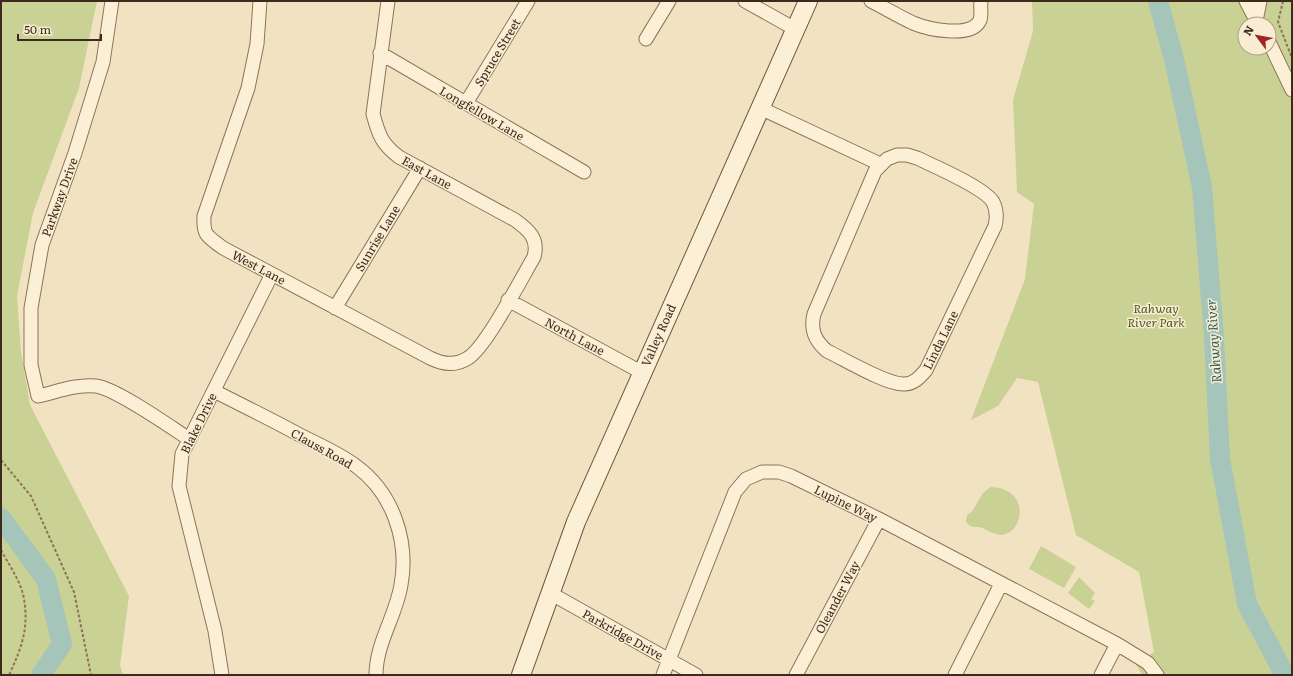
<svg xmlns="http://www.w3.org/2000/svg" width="1293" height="676" font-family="Literata,serif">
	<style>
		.green { fill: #cad195; fill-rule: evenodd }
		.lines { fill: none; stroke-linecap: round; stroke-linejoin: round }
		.river { stroke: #a5c4ba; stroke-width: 20 }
		.street-casing { stroke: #8d7358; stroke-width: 15 }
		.secondary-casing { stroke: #6f543b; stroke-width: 20 }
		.path { stroke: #8d7358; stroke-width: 2; stroke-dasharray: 3 2; stroke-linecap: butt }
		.street { stroke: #fbf0d6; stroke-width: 13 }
		.secondary { stroke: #fbf0d6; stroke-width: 18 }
		.labels { text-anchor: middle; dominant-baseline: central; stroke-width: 3; stroke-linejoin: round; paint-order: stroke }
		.street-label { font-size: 12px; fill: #3c2b1d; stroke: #f8edd3 }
		.park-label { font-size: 12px; font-style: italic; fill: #4d5a22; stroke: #f8edd3 }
		.water-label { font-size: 13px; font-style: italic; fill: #2b5d59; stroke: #f8edd3 }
	</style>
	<rect width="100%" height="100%" fill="#f1e3c2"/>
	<path class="green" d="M 1,1 L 97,1 L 79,88 L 33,213 L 17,296 L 21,352 L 30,405 L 129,596 L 120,665 L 123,675 L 1,675 Z
		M 1032,1 L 1292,1 L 1292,675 L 1142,675 L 1136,664 L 1154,652 L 1139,572 L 1076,535 L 1038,382 L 1017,378 L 998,406 L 971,420 L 1025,279 L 1034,204 L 1017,192 L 1013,100 L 1033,31 ZM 1245,24 L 1269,24 L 1269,48 L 1245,48 Z
		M 991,487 C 1032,489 1023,533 1002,535 C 993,535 987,529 979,527 C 976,527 972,527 970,526 L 966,522 L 967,515 C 978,509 977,494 991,487 Z
		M 1041,546 L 1076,567 L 1064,588 L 1029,569 Z
		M 1079,577 L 1095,593 L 1091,599 L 1095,601 L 1089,609 L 1068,593 Z"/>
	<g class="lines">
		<path class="river" d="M 1158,1 L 1174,59 L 1202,187 L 1214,337 L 1220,459 L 1247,604 L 1285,675
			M 1,518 L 46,579 L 62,644 L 41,675"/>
		<defs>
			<path id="street" d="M 112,1 L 103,62 L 75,153 L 42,245 L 31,308 L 31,365 L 38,396 C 56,392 77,384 96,386 C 117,389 169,426 189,439
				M 260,1 L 257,44 L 248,88 L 204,216 C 203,236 207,236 223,248 L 430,358 C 442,364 456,366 468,358 C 486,347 521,279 534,257 C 539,239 529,230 515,220 L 399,157 C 382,144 379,136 373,114 L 388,1
				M 745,1 L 795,29
				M 871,1 C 885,8 898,16 913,23 C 927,29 972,39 980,20 C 982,15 980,6 981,1
				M 1246,1 L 1258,24
				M 1256,21 L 1260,1
				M 646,39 L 669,1
				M 1269,42 L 1292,90
				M 380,53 L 584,172
				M 466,103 L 528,1
				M 760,108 L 880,164
				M 897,155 L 907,155 L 917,158 C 934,166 985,188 993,202 C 997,210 997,218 995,226 L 926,370 C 920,377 914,384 904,384 C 887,385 844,359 827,351 C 815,341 810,330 814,314 L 875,171 L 887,159 Z
				M 508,300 L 641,372
				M 335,308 L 420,168
				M 214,391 C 242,405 270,419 298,434 C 317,444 339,453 356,466 C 393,493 409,541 401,585 C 396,616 376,643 376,675
				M 550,593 L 696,675
				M 222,675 L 215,631 L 179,486 L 182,454 L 272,274
				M 663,675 L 735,492 L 746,479 L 762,472 L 779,472 L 791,476 L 879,519 L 1117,644 L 1148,663 L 1157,675
				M 796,675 L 879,519
				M 955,675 L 1001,584
				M 1101,675 L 1117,644"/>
			<path id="secondary" d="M 521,675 L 576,522 L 808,1"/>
		</defs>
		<use href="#street" class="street-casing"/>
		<use href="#secondary" class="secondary-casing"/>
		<path class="path" d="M 1283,1 L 1278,22 L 1292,58
			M 1,460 L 31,496 L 74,592 L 91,675
			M 1,550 C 8,563 19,579 23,594 C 30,626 22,647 9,675"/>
		<use href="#street" class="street"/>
		<use href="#secondary" class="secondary"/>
	</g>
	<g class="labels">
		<g class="street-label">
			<text transform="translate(497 52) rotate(-59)">Spruce Street</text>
			<text transform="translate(482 113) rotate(30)">Longfellow Lane</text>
			<text transform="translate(427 172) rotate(29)">East Lane</text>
			<text transform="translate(59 197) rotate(-70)">Parkway Drive</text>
			<text transform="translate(377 238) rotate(-59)">Sunrise Lane</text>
			<text transform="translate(259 267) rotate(28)">West Lane</text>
			<text transform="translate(658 335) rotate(-66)">Valley Road</text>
			<text transform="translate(575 336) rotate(28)">North Lane</text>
			<text transform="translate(940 340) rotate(-64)">Linda Lane</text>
			<text transform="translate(198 423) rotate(-64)">Blake Drive</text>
			<text transform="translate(322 448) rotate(29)">Clauss Road</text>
			<text transform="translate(846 503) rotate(26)">Lupine Way</text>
			<text transform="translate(837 597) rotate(-62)">Oleander Way</text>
			<text transform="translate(623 634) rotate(29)">Parkridge Drive</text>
		</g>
		<g class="park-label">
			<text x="1156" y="308">Rahway<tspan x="1156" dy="14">River Park</tspan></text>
		</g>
		<g class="water-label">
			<text transform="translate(1213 341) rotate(-94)">Rahway River</text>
		</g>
	</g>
	<rect width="1293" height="676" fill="none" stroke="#3c2b1d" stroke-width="4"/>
	<g transform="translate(1257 36) rotate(302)"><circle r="19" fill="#f8edd3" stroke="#ad9f8a"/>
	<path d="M0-3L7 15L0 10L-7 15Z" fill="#a12326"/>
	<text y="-6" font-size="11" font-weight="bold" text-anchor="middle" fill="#3c2b1d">N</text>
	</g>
	<path d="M18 34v6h83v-6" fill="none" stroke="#3c2b1d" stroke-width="2"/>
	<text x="24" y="34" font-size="12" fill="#3c2b1d" stroke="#f8edd3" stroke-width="3" paint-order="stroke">50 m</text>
</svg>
